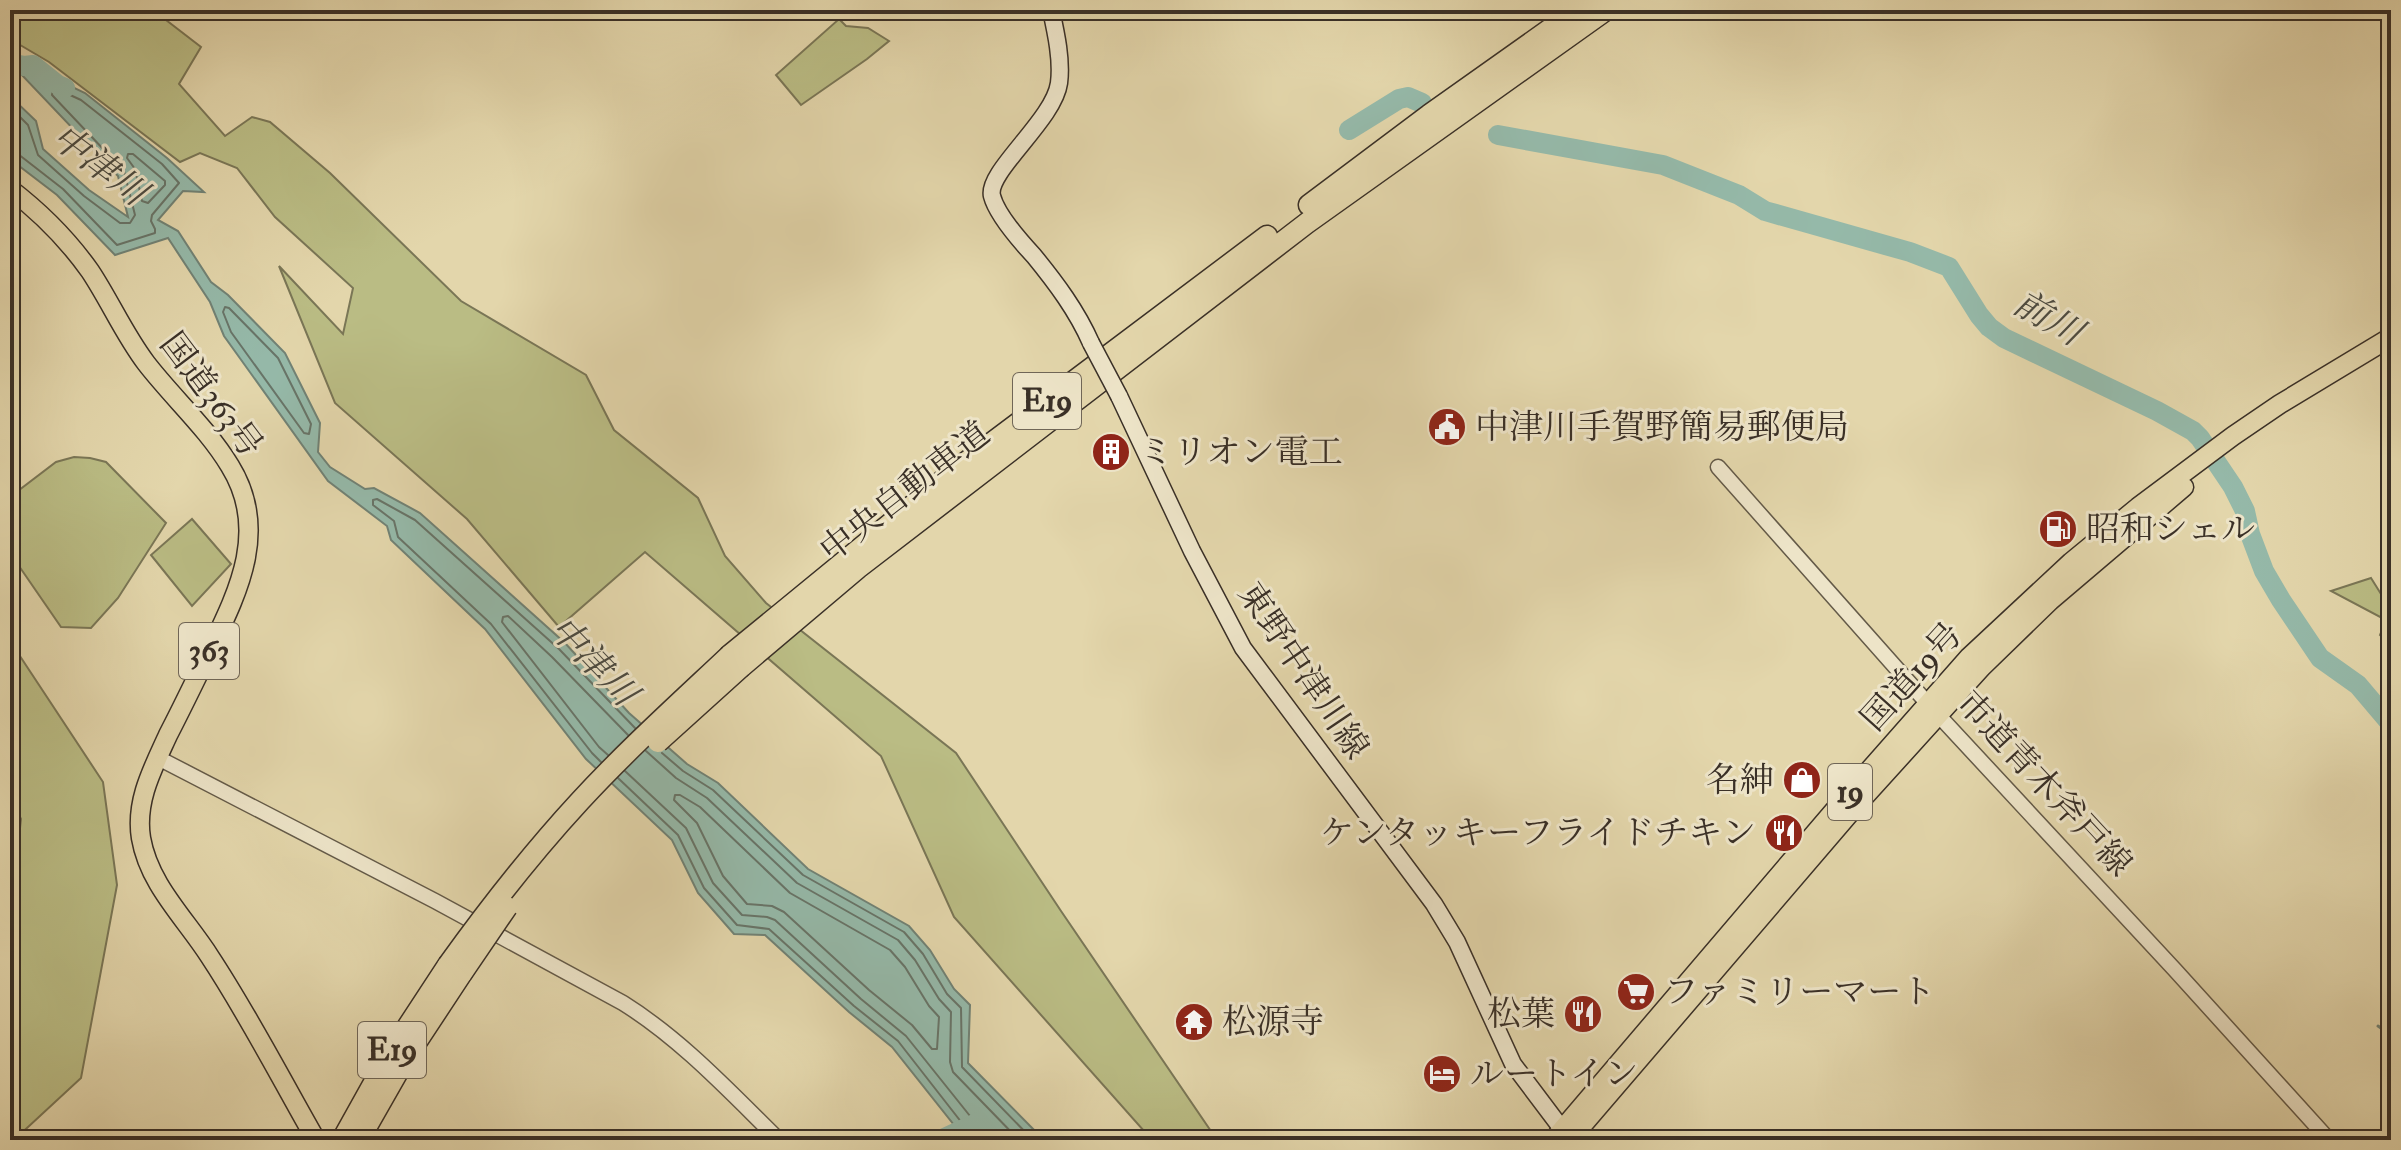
<svg xmlns="http://www.w3.org/2000/svg" width="2401" height="1150" font-family="'IM FELL Double Pica','Noto Serif JP',serif">
	<style>
		.green { fill: #babc84; stroke: #7a7656; stroke-width: 2 }
		.water { fill: #95b9a9; stroke: #718275; stroke-width: 2 }
		.lines { fill: none; stroke-linecap: round; stroke-linejoin: round }
		.shore { stroke: #687468; stroke-width: 2 }
		.stream { stroke: #718275; stroke-width: 3 }
		.river { stroke: #95b9a9; stroke-width: 20 }
		.tertiary-casing { stroke: #645a48; stroke-width: 17 }
		.secondary-casing { stroke: #3a3027; stroke-width: 19 }
		.trunk-casing { stroke: #3a3027; stroke-width: 21 }
		.motorway-casing { stroke: #3a3027; stroke-width: 23 }
		.tertiary { stroke: #ede4c8; stroke-width: 14 }
		.secondary { stroke: #ede4c8; stroke-width: 16 }
		.trunk { stroke: #e3d6ab; stroke-width: 18 }
		.motorway { stroke: #e3d6ab; stroke-width: 20 }
		.secondary-bridge-casing { stroke: #3a3027; stroke-width: 19; stroke-linecap: butt }
		.motorway-bridge-casing { stroke: #3a3027; stroke-width: 23; stroke-linecap: butt }
		.secondary-bridge { stroke: #ede4c8; stroke-width: 16 }
		.motorway-bridge { stroke: #e3d6ab; stroke-width: 20 }
		.labels { text-anchor: middle; dominant-baseline: central; stroke-width: 6; stroke-linejoin: round; paint-order: stroke }
		.shield { fill: #ede4c8; stroke: #706657; stroke-width: 2 }
		.shield-label { font-size: 32px; font-weight: bold; fill: #3a3027 }
		.street-label { font-size: 34px; fill: #3a3027; stroke: #ede4c8 }
		.poi-label { font-size: 34px; fill: #3a3027; stroke: #ede4c8; text-anchor: start }
		.water-label { font-size: 36px; font-style: italic; fill: #4c4b41; stroke: #ede4c8 }
	</style>
	<rect width="100%" height="100%" fill="#e3d6ab"/>
	<filter id="stains"><feTurbulence type="fractalNoise" baseFrequency=".0025" numOctaves="4"/><feColorMatrix values="0 0 0 0 .2 0 0 0 0 .09 0 0 0 0 .02 0 0 0 .5 -.17"/></filter>
	<radialGradient id="worn" r=".72"><stop offset=".6" stop-color="#630" stop-opacity="0"/><stop offset="1" stop-color="#630" stop-opacity=".3"/></radialGradient>
	<path class="green" d="M 10,10 L 153,10 L 201,47 L 179,84 L 225,136 L 252,117 L 270,122 L 330,173 L 461,301 L 586,375 L 614,430 L 698,498 L 725,556 L 766,603 L 956,753 L 1061,911 L 1217,1140 L 1152,1140 L 954,917 L 881,756 L 645,552 L 559,627 L 467,519 L 335,403 L 279,266 L 343,334 L 353,288 L 275,217 L 237,168 L 200,153 L 180,162 L 49,62 L 10,39 Z
		M 839,19 L 846,26 L 868,28 L 889,41 L 867,59 L 801,105 L 776,75 Z
		M 74,457 L 90,458 L 106,462 L 166,523 L 118,598 L 91,628 L 61,627 L 10,553 L 10,497 L 56,462 Z
		M 192,519 L 231,564 L 192,606 L 151,555 Z
		M 2371,578 L 2391,610 L 2391,646 L 2380,635 L 2386,620 L 2331,591 Z
		M 10,641 L 103,782 L 117,885 L 81,1078 L 14,1140 L 10,1140 L 10,920 L 21,819 L 10,797 Z"/>
	<path class="water" d="M 10,57 L 85,93 L 167,158 L 204,192 L 183,191 L 158,220 L 178,231 L 211,282 L 228,295 L 285,353 L 320,423 L 318,452 L 330,467 L 365,489 L 374,488 L 420,513 L 565,643 L 629,713 L 687,764 L 718,783 L 808,869 L 909,926 L 930,950 L 954,989 L 970,1005 L 968,1063 L 1042,1138 L 1058,1132 L 1065,1140 L 966,1140 L 892,1047 L 849,1012 L 765,935 L 734,934 L 698,893 L 672,840 L 586,759 L 485,629 L 391,540 L 387,526 L 328,481 L 224,336 L 210,302 L 168,238 L 115,255 L 57,195 L 10,159 L 10,96 L 36,121 L 43,149 L 89,190 L 128,217 L 118,176 L 21,74 L 10,69 Z"/>
	<g class="lines">
		<path class="shore" d="M 10,107 L 28,125 L 38,155 L 84,196 L 120,223 L 130,223 L 135,215 L 124,171 L 52,95 L 53,89 L 57,89 L 81,100 L 162,164 L 179,183 L 152,215 L 151,221 L 155,229 L 155,233 L 117,245 L 63,189 L 18,154 L 10,153
			M 128,154 L 133,154 L 165,181 L 165,185 L 148,203 L 142,201 L 135,169 L 127,158 Z
			M 225,307 L 229,308 L 278,358 L 311,424 L 309,434 L 304,433 L 231,332 L 223,312 Z
			M 646,751 L 676,778 L 707,798 L 797,883 L 898,940 L 915,960 L 939,999 L 951,1012 L 950,1062 L 953,1072 L 1019,1140
			M 662,753 L 683,771 L 713,790 L 803,875 L 904,932 L 923,954 L 947,994 L 961,1008 L 962,1067 L 1033,1140
			M 608,755 L 599,747 L 502,622 L 503,617 L 508,616 L 552,657 L 628,735
			M 601,762 L 592,753 L 491,624 L 398,537 L 394,521 L 373,505 L 373,500 L 377,499 L 415,520 L 559,649 L 635,728
			M 625,771 L 686,828 L 713,883 L 742,915 L 767,917 L 775,920 L 861,999 L 906,1036 L 978,1126 L 981,1140
			M 618,778 L 678,835 L 704,888 L 737,925 L 769,929 L 854,1006 L 898,1041 L 969,1132 L 971,1140
			M 680,795 L 700,807 L 790,893 L 890,950 L 905,967 L 929,1006 L 939,1017 L 937,1049 L 932,1049 L 912,1025 L 869,990 L 784,912 L 772,906 L 747,904 L 723,876 L 697,823 L 674,800 L 675,795 Z"/>
		<path class="stream" d="M 2378,1026 L 2391,1035"/>
		<path class="river" d="M 10,63 L 24,66 L 33,65 L 58,85 L 65,88
			M 1349,130 L 1399,99 L 1408,97 L 1422,103
			M 1498,135 L 1663,165 L 1739,195 L 1765,211 L 1910,252 L 1949,267 L 1979,315 L 1989,327 L 2004,338 L 2157,411 L 2193,431 L 2200,438 L 2233,487 L 2245,511 L 2250,534 L 2264,571 L 2281,600 L 2320,658 L 2358,685 L 2391,724
			M 940,1140 L 983,1120"/>
		<defs>
			<path id="tertiary" d="M 1718,467 L 1929,705 L 2175,970 L 2329,1140
				M 166,762 L 435,901 L 623,1003 C 682,1040 729,1091 779,1140"/>
			<path id="secondary" d="M 1051,10 C 1056,33 1062,60 1059,83 C 1054,120 986,172 992,196 C 997,215 1021,242 1034,256 C 1056,283 1077,311 1091,343
				M 1119,396 L 1192,551 L 1243,648 L 1434,904 L 1457,942 L 1513,1064 L 1568,1137"/>
			<path id="trunk" d="M 10,189 C 40,212 68,240 90,271 C 110,301 124,334 146,363 C 173,398 207,428 230,466 C 269,529 239,590 211,648 C 197,677 183,706 168,735 C 153,768 135,801 141,838 C 149,885 186,919 210,957 C 249,1016 281,1079 316,1140
				M 1553,1140 L 1849,793 L 1969,657 L 2071,562 L 2138,507 L 2233,436 L 2280,404 L 2391,337
				M 1570,1140 L 1857,805 L 1982,667 L 2050,601 L 2184,487"/>
			<path id="motorway" d="M 1309,205 L 1429,115 L 1577,10
				M 730,655 L 957,469 L 1267,236
				M 741,667 L 858,568 L 1307,223 L 1606,10
				M 342,1140 L 391,1052 L 448,965
				M 359,1140 L 404,1061 L 462,973"/>
		</defs>
		<use href="#tertiary" class="tertiary-casing"/>
		<use href="#secondary" class="secondary-casing"/>
		<use href="#trunk" class="trunk-casing"/>
		<use href="#motorway" class="motorway-casing"/>
		<use href="#tertiary" class="tertiary"/>
		<use href="#secondary" class="secondary"/>
		<use href="#trunk" class="trunk"/>
		<use href="#motorway" class="motorway"/>
		<defs>
			<path id="secondary-bridge" d="M 1091,343 L 1119,396"/>
			<path id="motorway-bridge" d="M 658,742 L 741,667
				M 448,965 C 489,908 532,853 580,801 C 627,750 679,703 730,655
				M 462,973 L 507,907"/>
		</defs>
		<use href="#secondary-bridge" class="secondary-bridge-casing"/>
		<use href="#motorway-bridge" class="motorway-bridge-casing"/>
		<use href="#secondary-bridge" class="secondary-bridge"/>
		<use href="#motorway-bridge" class="motorway-bridge"/>
	</g>
	<defs>
		<symbol id="civic-disc" viewBox="-11 -11 22 22"><circle r="9.5" fill="#8f2418" stroke="#ede4c8"/><path d="M-.6-6.5H3V-4.5H.6V-3L4-1V1h2V6H-6V1h2V-1L-.6-3ZM-1.2 2.5V6h2.4V2.5Z" fill="#fff"/></symbol>
		<symbol id="building-disc" viewBox="-11 -11 22 22"><circle r="9.5" fill="#8f2418" stroke="#ede4c8"/><path d="M-4-6H4V6H1V3H-1V6H-4ZM-2.5-4.3h1.7v1.8h-1.7ZM.8-4.3h1.7v1.8H.8ZM-2.5-1h1.7V.8h-1.7ZM.8-1h1.7V.8H.8Z" fill="#fff"/></symbol>
		<symbol id="fuel-disc" viewBox="-11 -11 22 22"><circle r="9.5" fill="#8f2418" stroke="#ede4c8"/><path d="M-5.5-6h7V0h2V4h1.3V-2.5L3-4.5l.8-.8L6-3V5H2.5V1h-1V6h-7ZM-4.2-4.7v3.2H.2V-4.7Z" fill="#fff"/></symbol>
		<symbol id="shop-disc" viewBox="-11 -11 22 22"><circle r="9.5" fill="#8f2418" stroke="#ede4c8"/><path d="M-5-2.5h2.3a2.7 3.5 0 0 1 5.4 0H5L5.5 6h-11ZM-1.5-2.5h3a1.5 2.3 0 0 0-3 0Z" fill="#fff"/></symbol>
		<symbol id="restaurant-disc" viewBox="-11 -11 22 22"><circle r="9.5" fill="#8f2418" stroke="#ede4c8"/><path d="M-5-6h1v4h1v-4h1v4h1v-4h1v5L-1.5 .5V6h-2V.5L-5-1ZM5-6V6H3V1.5H1.5Q1.5-4 5-6Z" fill="#fff"/></symbol>
		<symbol id="supermarket-disc" viewBox="-11 -11 22 22"><circle r="9.5" fill="#8f2418" stroke="#ede4c8"/><path d="M-6-5.5h2.5l.6 2H6L4.5 2H-2.5L-4.4-4H-6ZM-1.5 3.2a1.3 1.3 0 1 0 .1 0ZM3 3.2a1.3 1.3 0 1 0 .1 0Z" fill="#fff"/></symbol>
		<symbol id="temple-disc" viewBox="-11 -11 22 22"><circle r="9.5" fill="#8f2418" stroke="#ede4c8"/><path d="M0-6L5-2H3V0L6.5 2.5H4V6H1.5V3h-3V6H-4V2.5H-6.5L-3 0V-2H-5Z" fill="#fff"/></symbol>
		<symbol id="hotel-disc" viewBox="-11 -11 22 22"><circle r="9.5" fill="#8f2418" stroke="#ede4c8"/><path d="M-6-4.5h1.5V1H6V5H4.5V3h-9V5H-6ZM-4 0a1.8 1.8 0 1 1 3.6 0ZM.5 0V-2.5h3Q6-2.5 6 0Z" fill="#fff"/></symbol>
	</defs>
	<g fill-rule="evenodd">
		<use href="#civic-disc" x="1425" y="405" width="44" height="44"/>
		<use href="#building-disc" x="1089" y="430" width="44" height="44"/>
		<use href="#fuel-disc" x="2036" y="507" width="44" height="44"/>
		<use href="#shop-disc" x="1780" y="758" width="44" height="44"/>
		<use href="#restaurant-disc" x="1762" y="811" width="44" height="44"/>
		<use href="#supermarket-disc" x="1614" y="970" width="44" height="44"/>
		<use href="#restaurant-disc" x="1561" y="992" width="44" height="44"/>
		<use href="#temple-disc" x="1172" y="1000" width="44" height="44"/>
		<use href="#hotel-disc" x="1420" y="1052" width="44" height="44"/>
	</g>
	<g class="labels">
		<g class="shield">
			<rect x="1013" y="373" width="68" height="56" rx="6"/>
			<rect x="179" y="623" width="60" height="56" rx="6"/>
			<rect x="1828" y="764" width="44" height="56" rx="6"/>
			<rect x="358" y="1022" width="68" height="56" rx="6"/>
		</g>
		<g class="shield-label">
			<text x="1047" y="401">E19</text>
			<text x="209" y="651">363</text>
			<text x="1850" y="792">19</text>
			<text x="392" y="1050">E19</text>
		</g>
		<g class="street-label">
			<text transform="translate(211 395) rotate(53)">国道363号</text>
			<text transform="translate(905 492) rotate(-38)">中央自動車道</text>
			<text transform="translate(1303 671) rotate(56)">東野中津川線</text>
			<text transform="translate(1912 677) rotate(-48)">国道19号</text>
			<text transform="translate(2044 784) rotate(47)">市道青木斧戸線</text>
		</g>
		<g class="poi-label">
			<text x="1475" y="427">中津川手賀野簡易郵便局</text>
			<text x="1139" y="452">ミリオン電工</text>
			<text x="2086" y="529">昭和シェル</text>
			<text x="1774" y="780" text-anchor="end">名紳</text>
			<text x="1756" y="833" text-anchor="end">ケンタッキーフライドチキン</text>
			<text x="1664" y="992">ファミリーマート</text>
			<text x="1555" y="1014" text-anchor="end">松葉</text>
			<text x="1222" y="1022">松源寺</text>
			<text x="1470" y="1074">ルートイン</text>
		</g>
		<g class="water-label">
			<text transform="translate(99 165) rotate(37)">中津川</text>
			<text transform="translate(2048 318) rotate(30)">前川</text>
			<text transform="translate(593 661) rotate(46)">中津川</text>
		</g>
	</g>
	<rect width="2401" height="1150" fill="none" stroke="#e3d6ab" stroke-width="40"/>
	<rect x="12" y="12" width="2377" height="1126" fill="none" stroke="#3a3027" stroke-width="4"/>
	<rect x="20" y="20" width="2361" height="1110" fill="none" stroke="#3a3027" stroke-width="2"/>
	<rect width="100%" height="100%" filter="url(#stains)"/>
	<rect width="100%" height="100%" fill="url(#worn)"/>
</svg>
